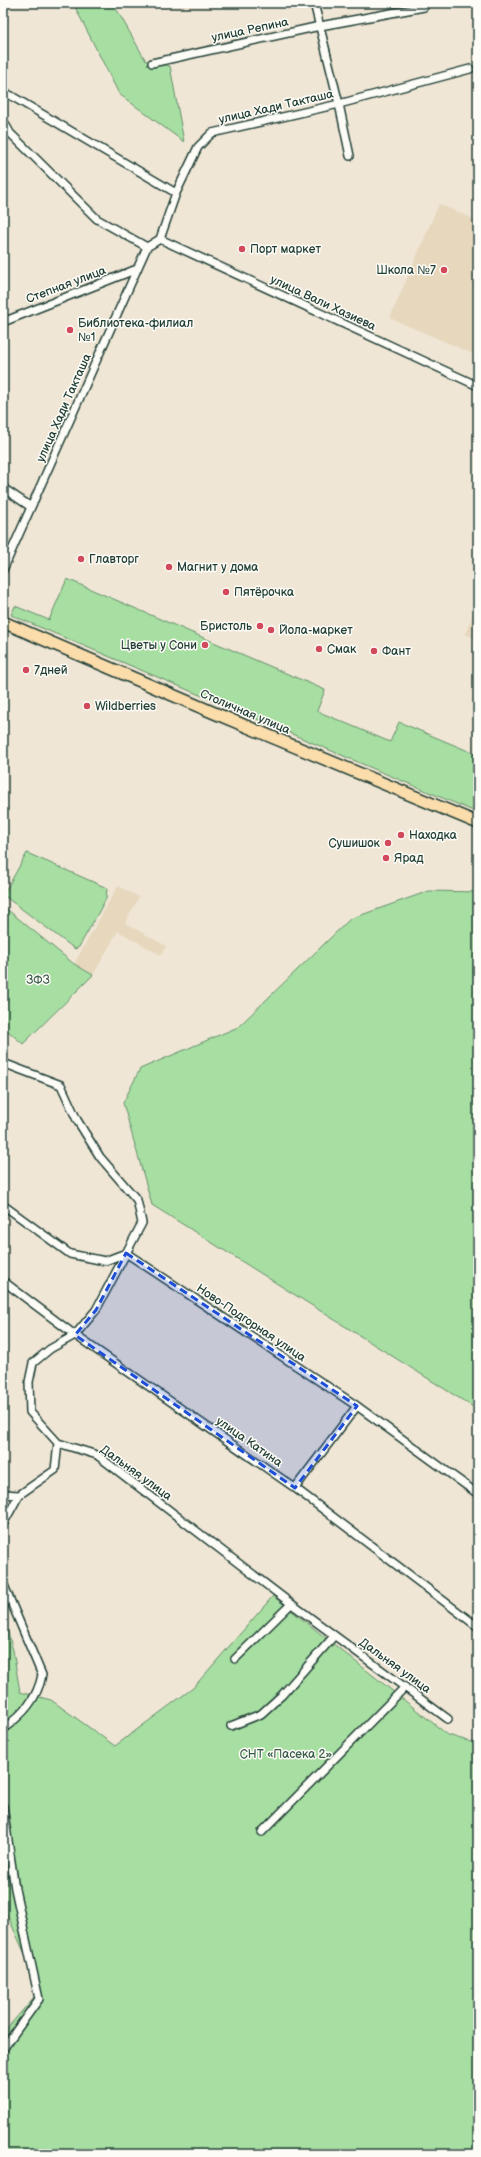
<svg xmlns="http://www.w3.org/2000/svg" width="481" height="2157" font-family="'Balsamiq Sans',sans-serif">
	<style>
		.built { fill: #e6d7bd }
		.green { fill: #a7dea2; stroke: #638e6b }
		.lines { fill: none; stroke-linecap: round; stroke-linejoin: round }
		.minor-casing { stroke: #1f3d34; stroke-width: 10 }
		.primary-casing { stroke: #1f3d34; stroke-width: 14 }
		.minor { stroke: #fdfcf7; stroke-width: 7 }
		.primary { stroke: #fbdcab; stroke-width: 11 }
		.marked { fill: #1d4ed8; fill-opacity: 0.2; stroke: #1d4ed8; stroke-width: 3; stroke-dasharray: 8 5; stroke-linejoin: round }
		.poi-dot { fill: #d1495b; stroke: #fdfcf7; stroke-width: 1.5 }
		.labels { text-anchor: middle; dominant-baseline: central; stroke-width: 3; stroke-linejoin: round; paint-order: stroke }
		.street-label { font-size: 12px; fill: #1f3d34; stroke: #fdfcf7 }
		.poi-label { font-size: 12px; fill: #1f3d34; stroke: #fdfcf7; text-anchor: start }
		.park-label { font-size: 12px; fill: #3a5d4a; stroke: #fdfcf7 }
	</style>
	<rect width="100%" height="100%" fill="#f0e6d5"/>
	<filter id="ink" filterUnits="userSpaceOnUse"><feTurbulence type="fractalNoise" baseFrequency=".025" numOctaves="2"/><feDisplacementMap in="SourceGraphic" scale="8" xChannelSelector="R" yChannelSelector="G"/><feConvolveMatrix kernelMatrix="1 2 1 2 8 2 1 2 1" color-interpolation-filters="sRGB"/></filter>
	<g filter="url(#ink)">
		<path class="built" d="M 439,204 L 478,221 L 478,356 L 390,318 Z
			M 478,602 L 478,640 L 465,634 Z
			M 118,886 L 139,897 L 125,923 L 166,946 L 161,955 L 118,931 L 93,975 L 74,964 Z"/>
		<path class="green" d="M 73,3 L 113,3 L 146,61 L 170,66 L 184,142 L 119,94 Z
			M 67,579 L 325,690 L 317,711 L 390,742 L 399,722 L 478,755 L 478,813 L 11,615 L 15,606 L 49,620 Z
			M 27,853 L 107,888 L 106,899 L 79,947 L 75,949 L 3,895 Z
			M 429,891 L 478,892 L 478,1410 L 152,1205 L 123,1103 L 140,1069 L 238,1027 L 350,919 Z
			M 3,906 L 74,964 L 93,975 L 23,1044 L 3,1027 Z
			M 273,1596 L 448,1735 L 478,1744 L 478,2154 L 3,2154 L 3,2033 L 41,1989 L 3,1906 L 3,1615 L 13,1650 L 20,1692 L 51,1700 L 115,1746 L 193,1688 Z"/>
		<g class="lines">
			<defs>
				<path id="minor" d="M 314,3 L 339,104 L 350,156
					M 152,63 L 320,26 L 424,7
					M 3,91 L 176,193
					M 3,120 L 10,133 L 97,219 L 147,247
					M 160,239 L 478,386
					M 3,322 L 137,269
					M 3,488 L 31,507
					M 3,570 L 147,247 L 160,239 L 176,193 L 198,147 L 212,133 L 339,104 L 470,69
					M 3,1063 L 61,1085 L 77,1120 L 100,1157 L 137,1200 L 142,1223 L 96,1310 L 75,1335 L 50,1349 L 33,1363 L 29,1382 L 30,1412 L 58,1443 L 97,1455 L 293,1605 L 448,1719
					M 3,1205 L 70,1254 L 105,1261 L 126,1253
					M 126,1253 L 357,1406 L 478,1494
					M 3,1281 L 75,1335 L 295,1488 L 478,1627
					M 295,1488 L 357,1406
					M 3,1494 L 19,1495 L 3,1524
					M 19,1495 L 55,1470 L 58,1443
					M 3,1583 L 42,1675 C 37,1700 23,1714 3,1729
					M 235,1659 L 291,1604
					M 231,1726 L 261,1714 L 282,1695 L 334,1636
					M 3,1806 L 15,1889 L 39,1999 L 3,2049
					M 262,1832 L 405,1687"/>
				<path id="primary" d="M 3,622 L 212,712 L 478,823"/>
			</defs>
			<use href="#minor" class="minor-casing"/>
			<use href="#primary" class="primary-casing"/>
			<use href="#minor" class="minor"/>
			<use href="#primary" class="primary"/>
		</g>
	</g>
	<path class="marked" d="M 126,1253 L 357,1406 L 295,1488 L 75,1335 L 96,1310 Z"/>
	<g class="poi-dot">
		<circle cx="242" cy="249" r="4"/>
		<circle cx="444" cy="270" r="4"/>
		<circle cx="70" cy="330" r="4"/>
		<circle cx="81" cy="559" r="4"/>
		<circle cx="169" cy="567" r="4"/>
		<circle cx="226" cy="592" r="4"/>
		<circle cx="260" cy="626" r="4"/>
		<circle cx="271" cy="630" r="4"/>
		<circle cx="205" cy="645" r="4"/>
		<circle cx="319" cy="649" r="4"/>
		<circle cx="374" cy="651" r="4"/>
		<circle cx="26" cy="670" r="4"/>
		<circle cx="87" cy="706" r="4"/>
		<circle cx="401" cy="835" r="4"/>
		<circle cx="388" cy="843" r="4"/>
		<circle cx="386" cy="858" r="4"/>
	</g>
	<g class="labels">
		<g class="street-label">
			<text transform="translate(250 30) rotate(-12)">улица Репина</text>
			<text transform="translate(276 107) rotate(-13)">улица Хади Такташа</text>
			<text transform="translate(66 285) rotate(-21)">Степная улица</text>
			<text transform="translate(323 303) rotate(25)">улица Вали Хазиева</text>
			<text transform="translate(64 408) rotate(-66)">улица Хади Такташа</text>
			<text transform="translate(245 712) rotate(23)">Столичная улица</text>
			<text transform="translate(251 1323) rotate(34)">Ново-Подгорная улица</text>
			<text transform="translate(249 1442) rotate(35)">улица Катина</text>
			<text transform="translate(136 1473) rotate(36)">Дальняя улица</text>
			<text transform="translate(395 1666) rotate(36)">Дальняя улица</text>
		</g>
		<g class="poi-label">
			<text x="250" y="249">Порт маркет</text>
			<text x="436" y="270" text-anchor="end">Школа №7</text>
			<text x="78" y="323">Библиотека-филиал<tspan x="78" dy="14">№1</tspan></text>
			<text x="89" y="559">Главторг</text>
			<text x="177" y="567">Магнит у дома</text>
			<text x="234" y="592">Пятёрочка</text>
			<text x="252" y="626" text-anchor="end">Бристоль</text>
			<text x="279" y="630">Йола-маркет</text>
			<text x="197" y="645" text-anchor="end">Цветы у Сони</text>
			<text x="327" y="649">Смак</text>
			<text x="382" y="651">Фант</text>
			<text x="34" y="670">7дней</text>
			<text x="95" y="706">Wildberries</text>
			<text x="409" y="835">Находка</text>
			<text x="380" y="843" text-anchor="end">Сушишок</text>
			<text x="394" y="858">Ярад</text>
		</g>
		<g class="park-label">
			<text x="38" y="980">ЗФЗ</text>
			<text x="286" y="1754">СНТ «Пасека 2»</text>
		</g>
	</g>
	<rect width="481" height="2157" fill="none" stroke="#fdfcf7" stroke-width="16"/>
	<rect x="8" y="8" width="465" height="2141" fill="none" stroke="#1f3d34" stroke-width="1.5" filter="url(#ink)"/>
</svg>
